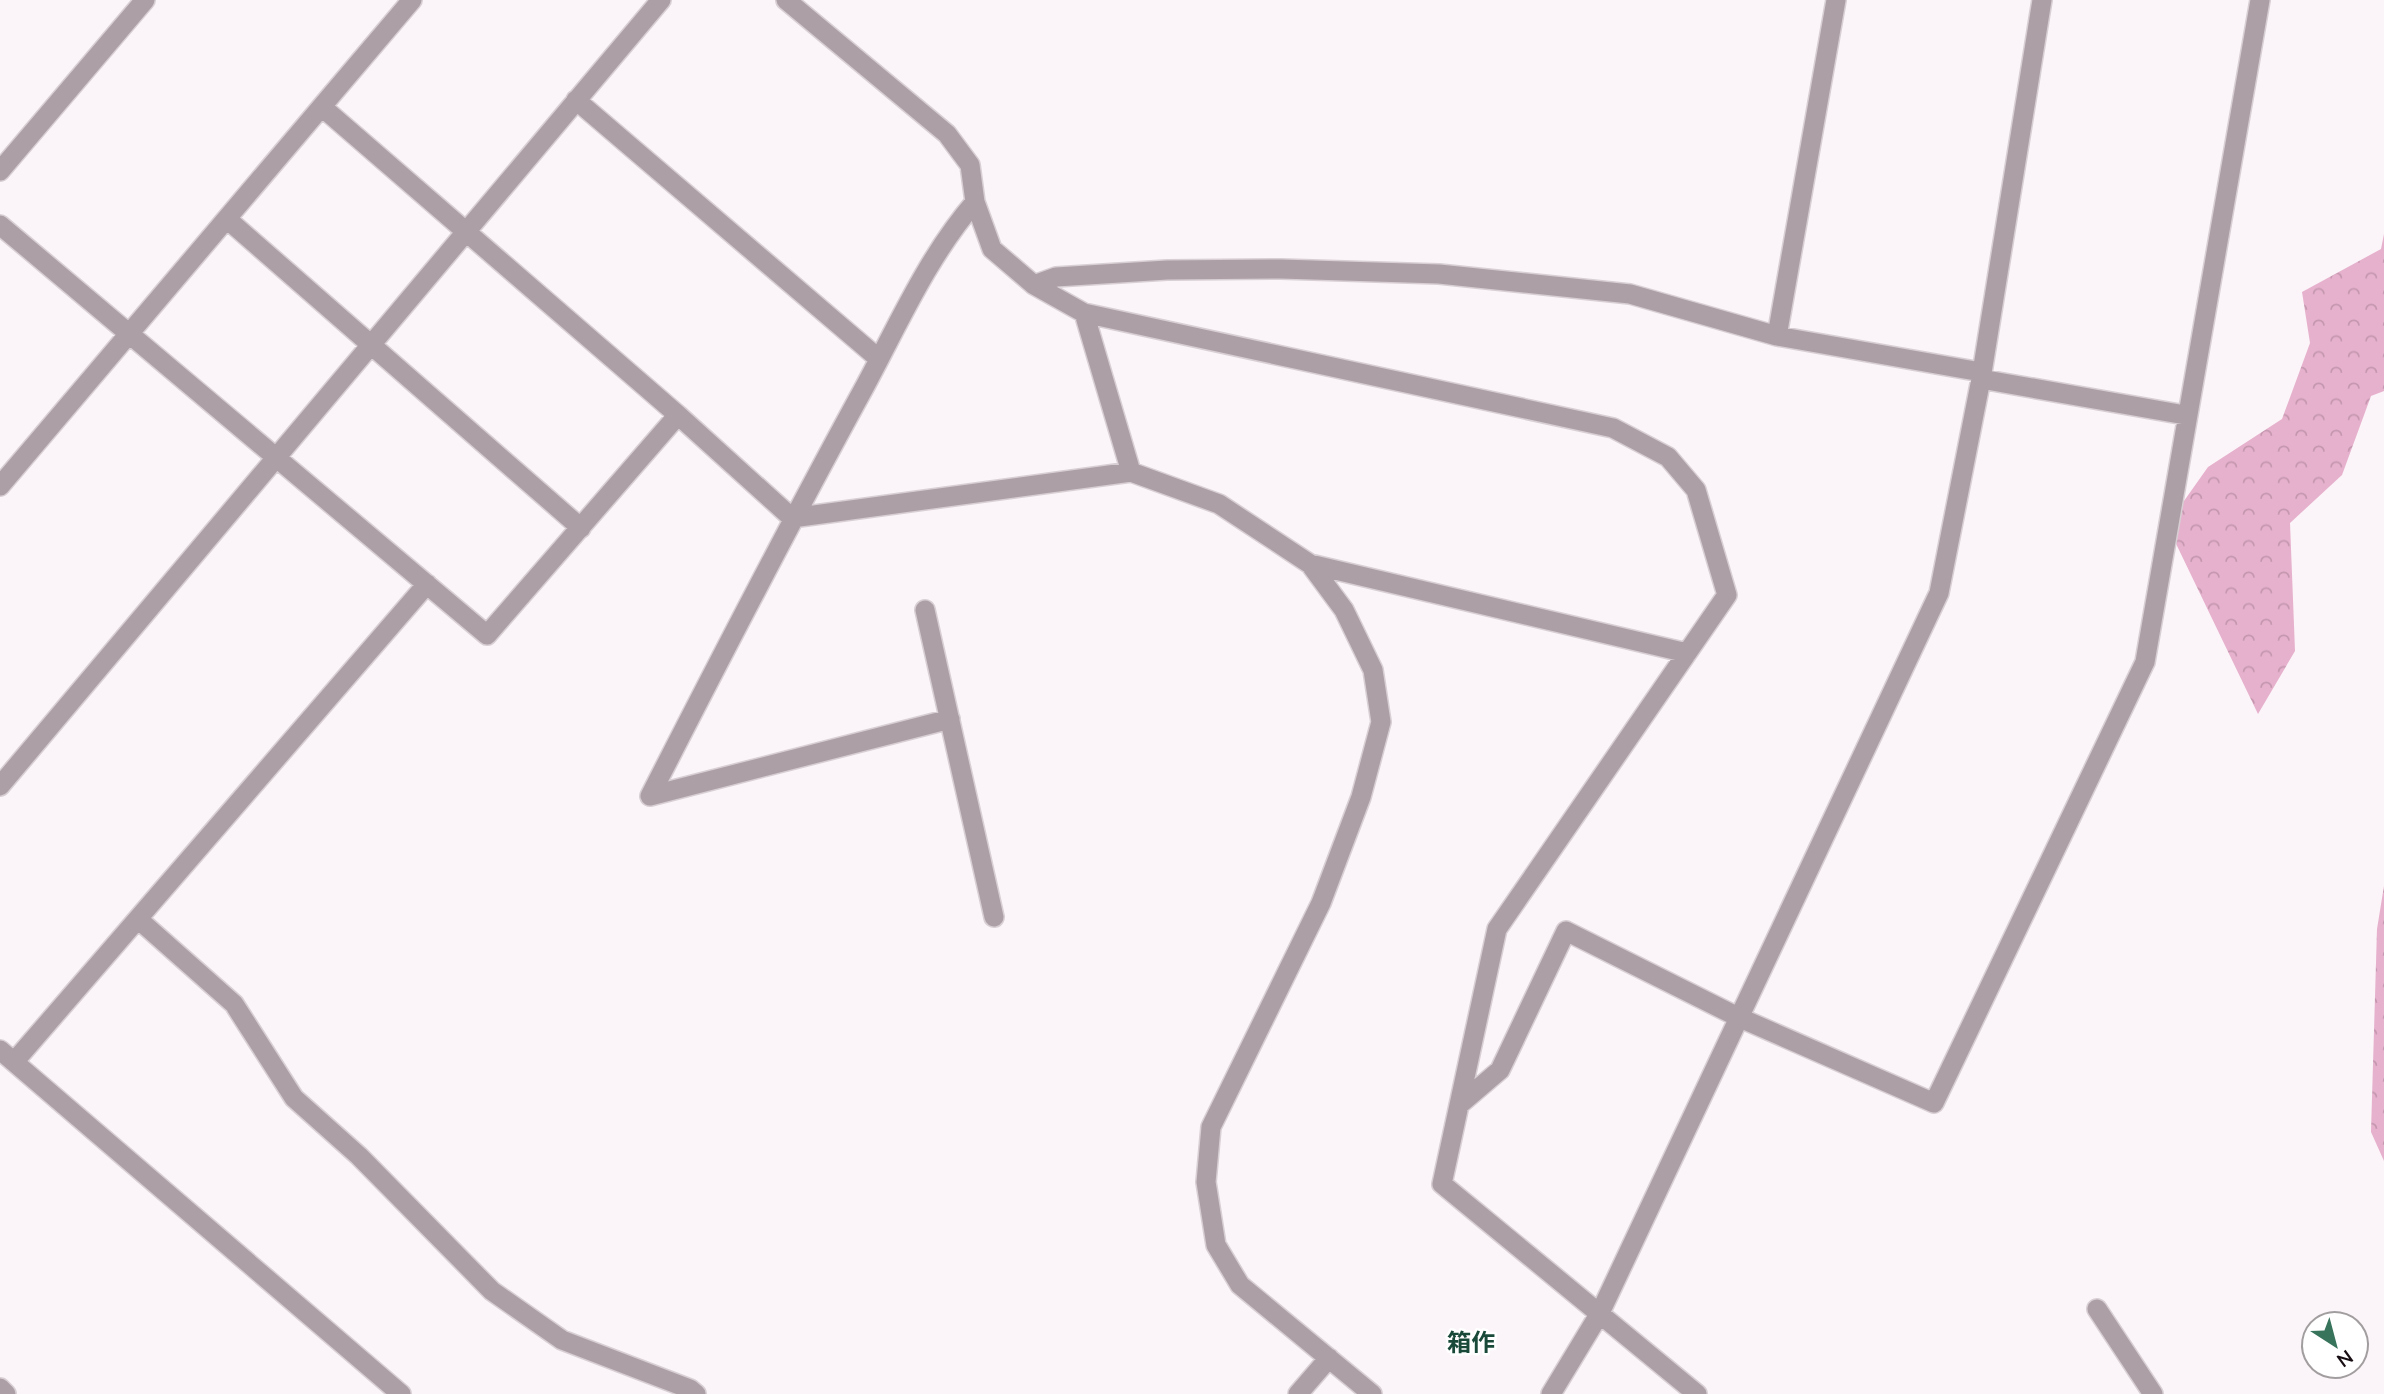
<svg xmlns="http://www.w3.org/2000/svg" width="2384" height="1394" font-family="'Nunito Sans','Noto Sans JP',sans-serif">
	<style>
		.forest { fill: url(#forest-crowns) }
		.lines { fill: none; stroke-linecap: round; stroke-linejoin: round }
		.minor-casing { stroke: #d7cfd3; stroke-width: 22 }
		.minor { stroke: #ad9fa6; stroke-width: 19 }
		.labels { text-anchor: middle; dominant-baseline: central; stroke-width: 5; stroke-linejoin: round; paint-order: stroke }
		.neighbourhood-label { font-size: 24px; font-weight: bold; fill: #194938; stroke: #fff }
	</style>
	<defs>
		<pattern id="forest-crowns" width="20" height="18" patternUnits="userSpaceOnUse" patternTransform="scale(1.75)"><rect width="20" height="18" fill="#e6b1cd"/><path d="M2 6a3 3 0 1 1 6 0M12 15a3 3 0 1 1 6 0" fill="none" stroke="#c597af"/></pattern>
	</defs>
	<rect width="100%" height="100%" fill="#fbf4f8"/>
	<path class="forest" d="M 2384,234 L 2384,391 L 2371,396 L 2342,475 L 2290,523 L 2295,651 L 2258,714 L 2167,525 L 2208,467 L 2282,419 L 2310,343 L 2302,292 L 2381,249 Z
		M 2384,886 L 2384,1161 L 2371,1132 L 2377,929 Z"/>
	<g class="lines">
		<defs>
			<path id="minor" d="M 786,0 L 947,134 L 970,165 L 975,202 L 992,249 L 1034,285 L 1084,313 L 1613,428 L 1668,457 L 1696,490 L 1727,595 L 1497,929 L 1442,1184 L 1697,1394
				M 576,100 L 879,359
				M 322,107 L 678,415
				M 0,171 L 145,0
				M 227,219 L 581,528
				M 0,225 L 487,635 L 678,415 L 792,518 L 1131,472 L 1219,504 L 1310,564 L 1344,610 L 1373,670 L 1381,722 L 1361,797 L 1321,903 L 1211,1127 L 1206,1182 L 1216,1245 L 1240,1285 L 1372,1394
				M 1034,285 L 1056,277 L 1167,270 L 1281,269 L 1439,274 L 1630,294 L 1777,336 L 1981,372
				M 1084,313 L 1131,472
				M 1777,336 L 1836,0
				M 1981,379 L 2185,415
				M 0,486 L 412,0
				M 1310,564 L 1687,653
				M 925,610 L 994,917
				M 950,719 L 650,796 C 720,659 790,523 864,388 C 898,325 928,256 975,202
				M 0,786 L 661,0
				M 138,919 L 234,1004 L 294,1098 L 359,1156 L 492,1291 L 562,1340 L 690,1389 L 696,1394
				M 0,1050 L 401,1394
				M 14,1062 L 427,584
				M 1459,1105 L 1500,1070 L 1566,931 L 1738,1017 L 1934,1103 L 2145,662 L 2260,0
				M 2097,1309 L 2153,1394
				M 0,1388 L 6,1394
				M 1298,1394 L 1329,1358
				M 1551,1394 L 1600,1313 L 1939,593 L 1981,379 L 2042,0"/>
		</defs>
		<use href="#minor" class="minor-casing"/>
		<use href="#minor" class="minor"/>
	</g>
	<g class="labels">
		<g class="neighbourhood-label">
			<text x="1471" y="1343">箱作</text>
		</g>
	</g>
	<g transform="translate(2335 1345) rotate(144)"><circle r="33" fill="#ffffff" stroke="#a29ea0" stroke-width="2"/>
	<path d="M0-5L12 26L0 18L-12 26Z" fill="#38735c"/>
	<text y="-10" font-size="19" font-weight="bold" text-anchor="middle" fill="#170d12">N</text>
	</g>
</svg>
